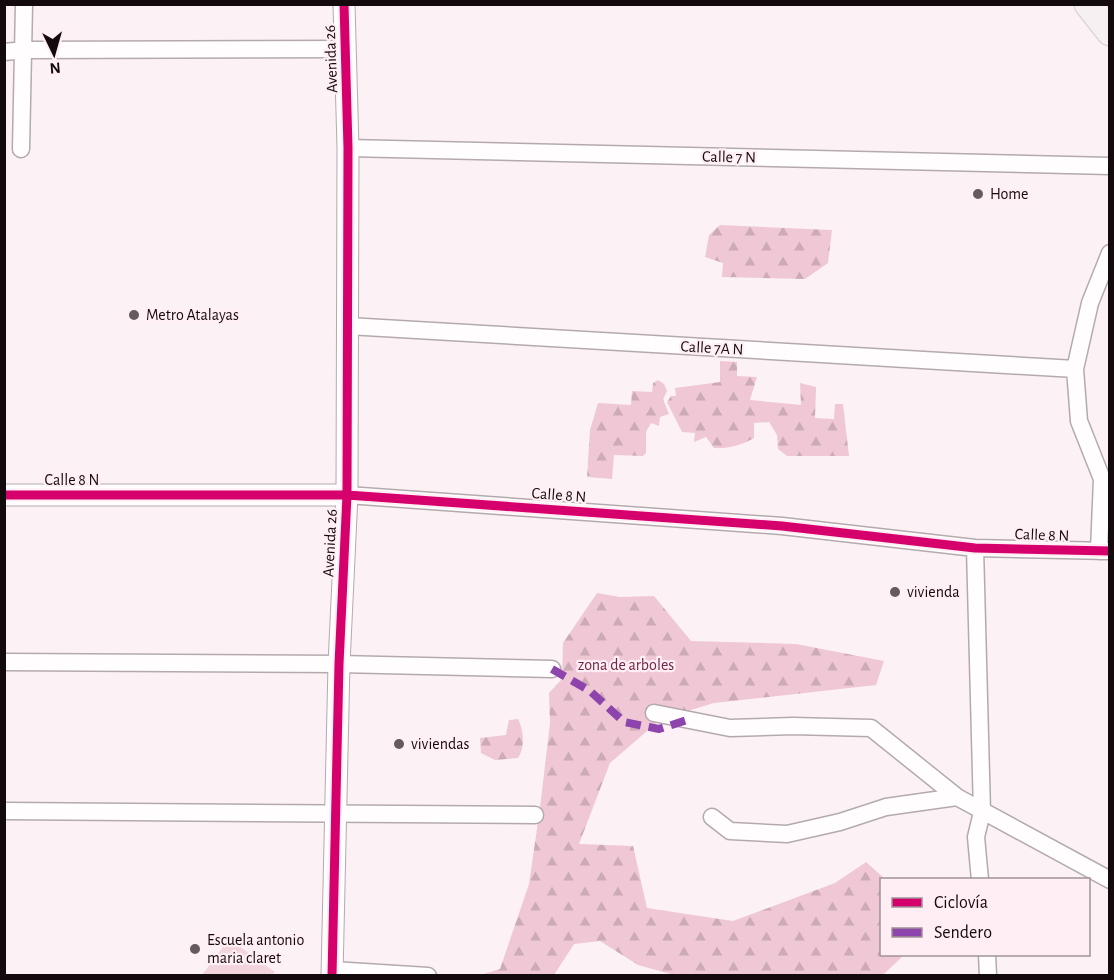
<svg xmlns="http://www.w3.org/2000/svg" width="1114" height="980" font-family="'Alegreya Sans',sans-serif">
	<style>
		.forest { fill: url(#forest-firs) }
		.garden { fill: #f2d4dd }
		.lines { fill: none; stroke-linecap: round; stroke-linejoin: round }
		.minor-casing { stroke: #b4aaae; stroke-width: 19 }
		.tertiary-casing { stroke: #b4aaae; stroke-width: 23 }
		.primary-casing { stroke: #d4cecf; stroke-width: 29 }
		.minor { stroke: #fffdfe; stroke-width: 16 }
		.tertiary { stroke: #fffdfe; stroke-width: 21 }
		.primary { stroke: #f7f0f2; stroke-width: 27 }
		.quiet { stroke: #8e44ad; stroke-width: 8; stroke-dasharray: 15 8; stroke-linecap: butt }
		.cycleway-casing { stroke: #ffeff4; stroke-width: 13 }
		.cycleway { stroke: #d6006c; stroke-width: 9 }
		.poi-dot { fill: #655b5e; stroke: #ffeff4; stroke-width: 2 }
		.labels { text-anchor: middle; dominant-baseline: central; stroke-width: 4.5; stroke-linejoin: round; paint-order: stroke }
		.street-label { font-size: 16px; fill: #130a0d; stroke: #ffeff4 }
		.poi-label { font-size: 16px; fill: #130a0d; stroke: #ffeff4; text-anchor: start }
		.park-label { font-size: 16px; fill: #722547; stroke: #ffeff4 }
	</style>
	<defs>
		<pattern id="forest-firs" width="22" height="20" patternUnits="userSpaceOnUse" patternTransform="scale(1.5)"><rect width="22" height="20" fill="#efc7d5"/><path d="M5 1l3.5 6h-7zM16 11l3.5 6h-7z" fill="#ccaab6"/></pattern>
	</defs>
	<rect width="100%" height="100%" fill="#fcf2f5"/>
	<path class="forest" d="M 720,225 L 832,230 L 828,263 L 805,279 L 722,277 L 723,263 L 705,257 L 709,235 Z
		M 720,361 L 737,362 L 737,376 L 757,377 L 750,400 L 801,405 L 800,383 L 816,387 L 815,418 L 834,419 L 835,404 L 843,404 L 849,456 L 787,456 L 778,449 L 777,435 L 769,422 L 754,423 L 754,438 C 742,445 728,449 714,448 L 706,437 L 694,442 L 695,433 L 682,432 L 667,402 L 671,396 L 676,396 L 675,388 L 720,382 Z
		M 658,380 L 664,384 L 667,391 L 663,399 L 669,414 L 660,417 L 659,426 L 651,423 L 646,432 L 646,453 L 643,456 L 614,455 L 612,479 L 587,477 L 590,430 L 598,403 L 631,405 L 632,391 L 652,392 L 653,383 Z
		M 597,593 L 620,597 L 654,596 L 691,641 L 796,644 L 884,661 L 876,685 L 714,703 L 661,719 L 610,763 L 579,844 L 633,846 L 647,908 L 733,921 L 835,883 L 866,862 L 885,879 L 882,880 L 882,954 L 904,955 L 883,975 L 674,975 L 638,965 L 600,941 L 574,944 L 554,975 L 477,976 L 500,969 L 529,884 L 540,808 L 550,723 L 549,693 L 562,679 L 563,643 Z
		M 518,719 C 524,730 525,748 518,758 L 495,760 L 481,753 L 480,738 L 506,735 L 509,720 Z"/>
	<path class="garden" d="M 229,939 L 275,972 L 272,975 L 202,975 Z"/>
	<g class="lines">
		<defs>
			<path id="minor" d="M 4,52 L 25,50 L 345,49
				M 348,148 L 1110,166
				M 21,149 L 24,4
				M 1110,253 L 1090,303 L 1075,369 L 1079,421 L 1102,479 L 1110,486
				M 348,326 L 1075,369
				M 347,495 L 782,526 L 975,548 L 1110,551
				M 975,548 L 982,812 L 976,837 L 980,880
				M 1099,551 L 1102,479
				M 4,662 L 339,664 L 552,669
				M 654,713 L 730,728 L 793,726 L 871,728 L 957,797
				M 4,811 L 535,815
				M 712,817 L 730,831 L 787,834 L 840,822 L 886,807 L 957,797 L 1110,880
				M 987,954 L 988,976
				M 333,970 L 428,976"/>
			<path id="tertiary" d="M 4,495 L 347,495
				M 332,976 L 339,664 L 347,495 L 348,148 L 344,4"/>
			<path id="primary" d="M 1088,4 L 1110,32"/>
		</defs>
		<use href="#minor" class="minor-casing"/>
		<use href="#tertiary" class="tertiary-casing"/>
		<use href="#primary" class="primary-casing"/>
		<use href="#minor" class="minor"/>
		<use href="#tertiary" class="tertiary"/>
		<use href="#primary" class="primary"/>
		<path class="quiet" d="M 552,669 L 590,691 L 624,722 L 659,729 L 687,720"/>
		<defs>
			<path id="cycleway" d="M 4,495 L 347,495 L 782,526 L 975,548 L 1110,551
				M 332,976 L 339,664 L 347,495 L 348,148 L 344,4"/>
		</defs>
		<use href="#cycleway" class="cycleway-casing"/>
		<use href="#cycleway" class="cycleway"/>
	</g>
	<g class="poi-dot">
		<circle cx="978" cy="194" r="6"/>
		<circle cx="134" cy="315" r="6"/>
		<circle cx="895" cy="592" r="6"/>
		<circle cx="399" cy="744" r="6"/>
		<circle cx="195" cy="949" r="6"/>
	</g>
	<g class="labels">
		<g class="street-label">
			<text transform="translate(331 59) rotate(-92)">Avenida 26</text>
			<text transform="translate(729 157) rotate(1)">Calle 7 N</text>
			<text transform="translate(712 348) rotate(3)">Calle 7A N</text>
			<text x="72" y="480">Calle 8 N</text>
			<text transform="translate(559 495) rotate(4)">Calle 8 N</text>
			<text transform="translate(1042 535) rotate(2)">Calle 8 N</text>
			<text transform="translate(330 543) rotate(-87)">Avenida 26</text>
		</g>
		<g class="poi-label">
			<text x="990" y="194">Home</text>
			<text x="146" y="315">Metro Atalayas</text>
			<text x="907" y="592">vivienda</text>
			<text x="411" y="744">viviendas</text>
			<text x="207" y="940">Escuela antonio<tspan x="207" dy="18">maria claret</tspan></text>
		</g>
		<g class="park-label">
			<text x="626" y="665">zona de arboles</text>
		</g>
	</g>
	<rect width="1114" height="980" fill="none" stroke="#130a0d" stroke-width="12"/>
	<rect x="880" y="878" width="210" height="78" fill="#ffeff4" stroke="#a19398" stroke-width="1.5"/>
	<rect x="892" y="898" width="30" height="9" fill="#d6006c" stroke="#a19398" stroke-width="1.5"/>
	<text x="934" y="908" font-size="18" fill="#130a0d">Ciclovía</text>
	<rect x="892" y="928" width="30" height="9" fill="#8e44ad" stroke="#a19398" stroke-width="1.5"/>
	<text x="934" y="938" font-size="18" fill="#130a0d">Sendero</text>
	<g transform="translate(54 54) rotate(175)" stroke="#ffeff4" stroke-width="4.5" paint-order="stroke">
	<path d="M0-4.5L10 22L0 15L-10 22Z" fill="#130a0d"/>
	<text y="-9" font-size="16" font-weight="bold" text-anchor="middle" fill="#130a0d">N</text>
	</g>
</svg>
